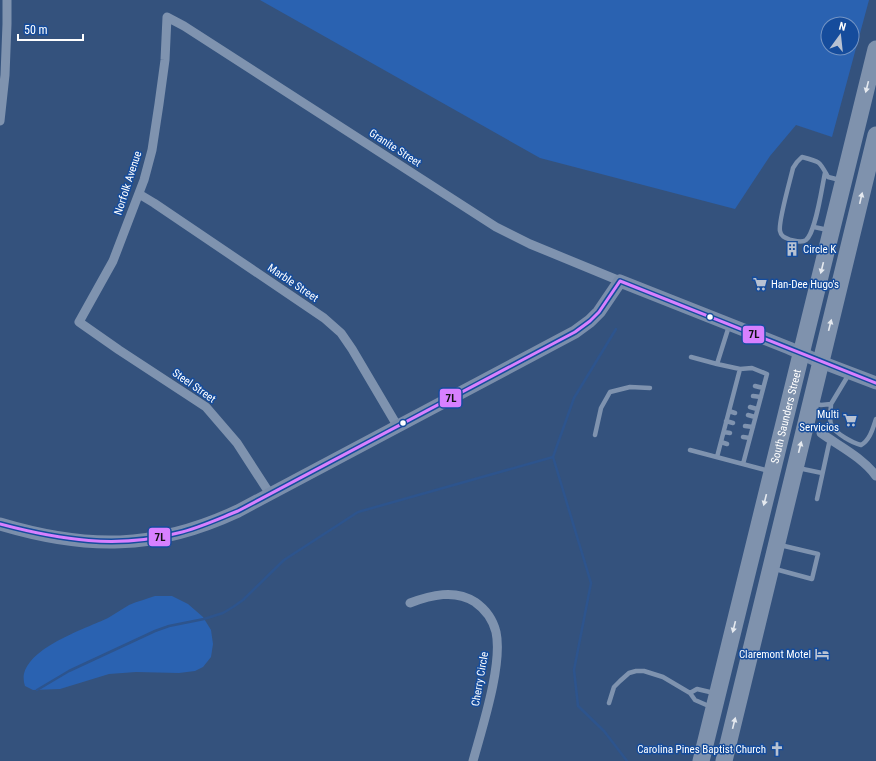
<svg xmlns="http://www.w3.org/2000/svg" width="876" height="761" font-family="'Roboto Condensed',sans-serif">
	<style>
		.green { fill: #2a62b1; fill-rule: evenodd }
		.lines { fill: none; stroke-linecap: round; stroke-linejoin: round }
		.stream { stroke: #2d548d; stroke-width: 2.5 }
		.lane { stroke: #7f93af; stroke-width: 4.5 }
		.street { stroke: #7f93af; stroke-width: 9 }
		.secondary { stroke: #7a8eab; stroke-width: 13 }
		.highway { stroke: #7f92ad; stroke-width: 17 }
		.bus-1-casing { stroke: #154c9c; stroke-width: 6 }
		.bus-1 { stroke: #d880ff; stroke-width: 3 }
		.oneway { fill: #e5e9ef }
		.bus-dot { fill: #fff; stroke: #154c9c; stroke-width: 1.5 }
		.labels { text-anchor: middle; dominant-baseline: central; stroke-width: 3; stroke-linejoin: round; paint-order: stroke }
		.street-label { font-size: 11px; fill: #fff; stroke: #154c9c }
		.poi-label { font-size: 11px; fill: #fff; stroke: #154c9c; text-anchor: end }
		.line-badge { stroke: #154c9c; stroke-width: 1.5 }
		.pale-badge-label { font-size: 11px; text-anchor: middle; font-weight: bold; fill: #111 }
	</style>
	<rect width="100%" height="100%" fill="#34527d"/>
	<path class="green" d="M 260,0 L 869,0 L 832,137 L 796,125 L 770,156 L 735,209 L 540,158 ZM 828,24 L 852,24 L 852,48 L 828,48 Z
		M 155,596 L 172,596 L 188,604 L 203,617 L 211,630 L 213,644 L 211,657 L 203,667 L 195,671 L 179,673 L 136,672 L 109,674 L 60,689 L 33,690 L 25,686 C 13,652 85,629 108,618 C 115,614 122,609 129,605 C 138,601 147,599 155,596 Z"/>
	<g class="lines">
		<path class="stream" d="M 616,329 L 574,398 L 553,457 L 591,583 L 574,670 L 578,706 L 604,731 L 627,761
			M 37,690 L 69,671 L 155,631 L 169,626 L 204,619 L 223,613 L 233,607 L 243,600 L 284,560 L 358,512 L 553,457"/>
		<path class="lane" d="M 825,173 C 822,186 816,232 806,240 C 802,243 796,241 791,240 C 786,238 781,237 780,231 C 778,222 790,181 793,168 L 797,162 L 802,157 C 821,162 819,161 828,177 L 840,180
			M 814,227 L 828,230
			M 691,357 L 717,364
			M 740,369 L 752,368 L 767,374 L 743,464
			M 755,386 L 763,388
			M 753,396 L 761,397
			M 813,403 L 821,405 L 831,404 L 849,374
			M 831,404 C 831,411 828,420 832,426 C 836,434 853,443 861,445 C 870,440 873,428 876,419
			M 750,407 L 757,409
			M 729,411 L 735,413
			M 748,415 L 755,417
			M 726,421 L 733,423
			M 745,426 L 753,427
			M 724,432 L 730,433
			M 595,435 L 601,408 L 610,392 L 630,387 L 650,388
			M 743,437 L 750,438
			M 721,442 L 727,444
			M 690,450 L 769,471
			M 717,457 L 740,369 L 717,364 L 729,326
			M 798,468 L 822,473
			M 817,499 L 830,439
			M 775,569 L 812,579 L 818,554 L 780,545
			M 690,693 L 697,689 L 714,693
			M 609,703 L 614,687 L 620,681 L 629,673 L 636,671 L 644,671 L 663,677 L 690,693 L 695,700 L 711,707"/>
		<path class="street" d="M 0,121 L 5,75 L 7,24 L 7,0
			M 139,194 L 154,203 L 324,318 L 341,333 L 352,349 L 398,427
			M 821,433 C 839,446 862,457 876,476
			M 270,494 L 237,443 L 206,407 L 119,350 L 79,322 L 113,261 L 144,180 L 152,150 L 159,104 L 165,60 L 167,17 L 184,26 L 496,227 L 530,244 L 620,281
			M 410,603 C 431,595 455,589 475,602 C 485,609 493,620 496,632 C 503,664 482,728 473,761"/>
		<path class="secondary" d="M 0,524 C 87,550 154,550 238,511 L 575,332 L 590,321 L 599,312 L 620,281 L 789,348 L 821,362 L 876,383"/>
		<g class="highway">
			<path id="s1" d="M 701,761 L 876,49"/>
			<path d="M 724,761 L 876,135"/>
		</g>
		<defs>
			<path id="bus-1" d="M 0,524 C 60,540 117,549 178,533 C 199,528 218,519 238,511 L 575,332 L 590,321 L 599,312 L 620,281 L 876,383"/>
		</defs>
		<use href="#bus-1" class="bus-1-casing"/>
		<use href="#bus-1" class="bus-1"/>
	</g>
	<defs><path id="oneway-solid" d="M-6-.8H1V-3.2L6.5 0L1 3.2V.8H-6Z"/></defs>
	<g class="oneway">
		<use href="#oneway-solid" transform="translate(867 87) rotate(104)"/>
		<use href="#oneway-solid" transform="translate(861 198) rotate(-77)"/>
		<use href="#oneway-solid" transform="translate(822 268) rotate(104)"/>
		<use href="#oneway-solid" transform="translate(830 325) rotate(-76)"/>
		<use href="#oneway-solid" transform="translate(800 447) rotate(-76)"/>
		<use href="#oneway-solid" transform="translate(765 500) rotate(104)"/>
		<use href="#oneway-solid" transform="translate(734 627) rotate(104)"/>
		<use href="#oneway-solid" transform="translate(734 723) rotate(-76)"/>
	</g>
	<defs>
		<symbol id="building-bare" viewBox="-9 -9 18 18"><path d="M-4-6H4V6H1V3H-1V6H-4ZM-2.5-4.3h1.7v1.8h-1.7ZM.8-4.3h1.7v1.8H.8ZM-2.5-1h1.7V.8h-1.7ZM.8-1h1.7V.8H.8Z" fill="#b8c2d2" stroke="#154c9c" stroke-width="2.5" paint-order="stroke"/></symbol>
		<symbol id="supermarket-bare" viewBox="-9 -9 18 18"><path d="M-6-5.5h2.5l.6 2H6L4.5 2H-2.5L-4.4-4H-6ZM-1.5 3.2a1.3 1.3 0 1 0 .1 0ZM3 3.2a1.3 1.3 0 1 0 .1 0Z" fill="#b8c2d2" stroke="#154c9c" stroke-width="2.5" paint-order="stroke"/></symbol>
		<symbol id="hotel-bare" viewBox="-9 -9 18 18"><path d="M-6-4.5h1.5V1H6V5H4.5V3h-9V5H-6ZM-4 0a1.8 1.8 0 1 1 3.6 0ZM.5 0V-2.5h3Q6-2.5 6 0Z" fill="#b8c2d2" stroke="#154c9c" stroke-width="2.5" paint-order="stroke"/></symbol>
		<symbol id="church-bare" viewBox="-9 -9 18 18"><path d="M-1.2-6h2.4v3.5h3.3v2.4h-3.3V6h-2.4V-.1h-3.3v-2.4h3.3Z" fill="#b8c2d2" stroke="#154c9c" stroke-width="2.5" paint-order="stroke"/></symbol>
	</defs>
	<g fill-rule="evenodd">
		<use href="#building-bare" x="782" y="239" width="20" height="20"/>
		<use href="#supermarket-bare" x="750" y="274" width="20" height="20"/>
		<use href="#supermarket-bare" x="840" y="410" width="20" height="20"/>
		<use href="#hotel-bare" x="812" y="644" width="20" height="20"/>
		<use href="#church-bare" x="767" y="739" width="20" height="20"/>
	</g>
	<g class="bus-dot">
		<circle cx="710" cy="317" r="3.5"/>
		<circle cx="403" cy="423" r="3.5"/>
	</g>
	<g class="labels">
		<g class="street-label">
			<text transform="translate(395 148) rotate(33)">Granite Street</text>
			<text transform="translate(128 183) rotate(-72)">Norfolk Avenue</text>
			<text transform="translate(293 283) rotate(34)">Marble Street</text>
			<text transform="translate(194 386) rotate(35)">Steel Street</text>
			<text stroke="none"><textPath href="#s1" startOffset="355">South Saunders Street</textPath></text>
			<text transform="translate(480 679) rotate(-80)">Cherry Circle</text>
		</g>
		<g class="poi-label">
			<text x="803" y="249" text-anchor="start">Circle K</text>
			<text x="771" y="284" text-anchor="start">Han-Dee Hugo's</text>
			<text x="839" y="414">Multi<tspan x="839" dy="13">Servicios</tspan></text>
			<text x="811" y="654">Claremont Motel</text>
			<text x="766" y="749">Carolina Pines Baptist Church</text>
		</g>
	</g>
	<g class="line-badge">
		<rect x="742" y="325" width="23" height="19" rx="4" fill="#d880ff"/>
		<rect x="439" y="388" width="23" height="20" rx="4" fill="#d880ff"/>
		<rect x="148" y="527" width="23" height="20" rx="4" fill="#d880ff"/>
	</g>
	<g class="pale-badge-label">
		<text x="754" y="338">7L</text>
		<text x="451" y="402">7L</text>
		<text x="160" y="541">7L</text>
	</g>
	<g transform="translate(840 36) rotate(15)"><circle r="19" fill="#154c9c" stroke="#7394c4"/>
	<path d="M0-3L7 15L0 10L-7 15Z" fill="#b8c2d2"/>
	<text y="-6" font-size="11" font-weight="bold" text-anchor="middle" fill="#ffffff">N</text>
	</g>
	<path d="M18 34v6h65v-6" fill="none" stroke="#ffffff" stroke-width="2"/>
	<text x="24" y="34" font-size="12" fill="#ffffff" stroke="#154c9c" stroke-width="3" paint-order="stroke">50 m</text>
</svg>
